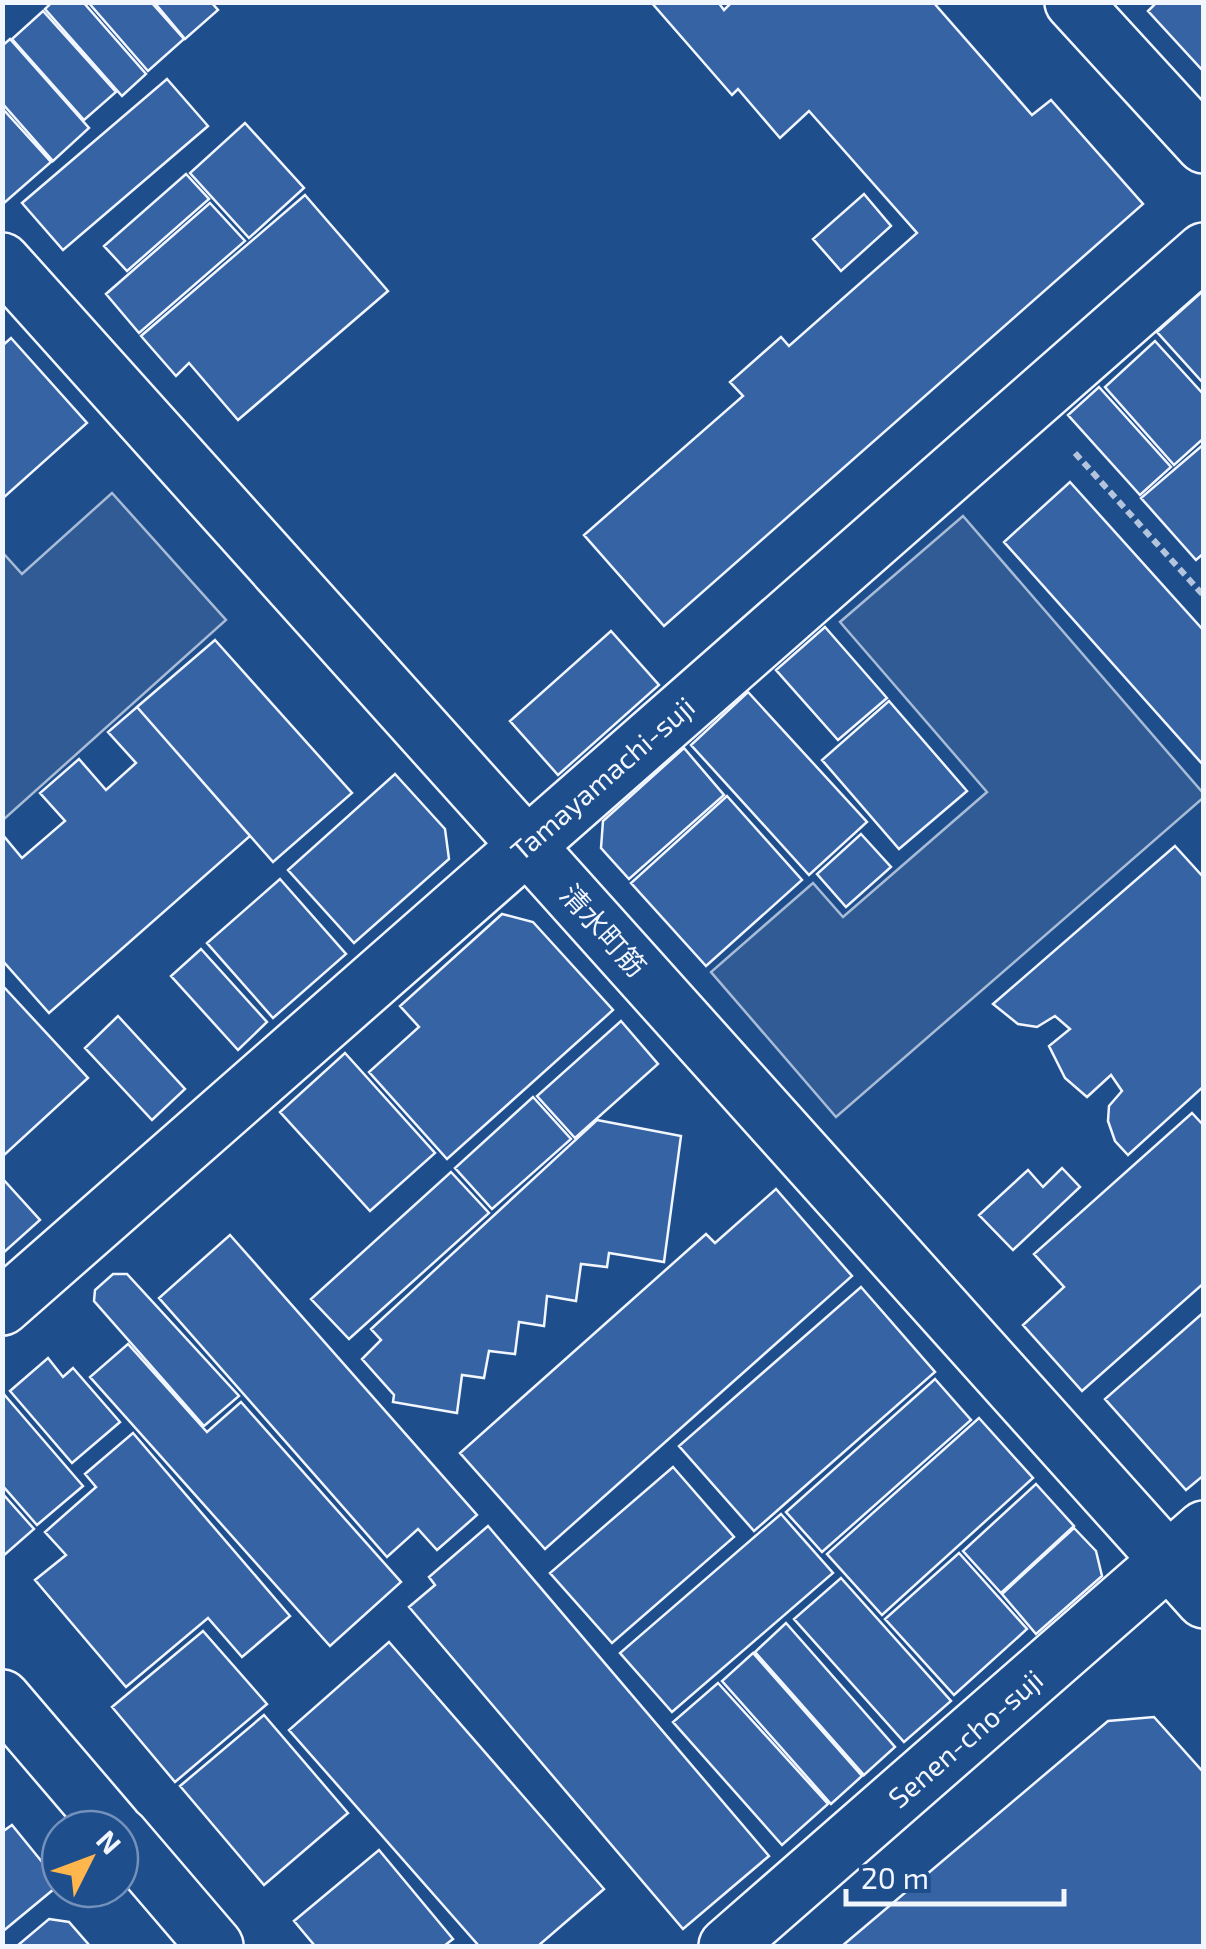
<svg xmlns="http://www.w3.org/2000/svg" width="1206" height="1949" font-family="'Exo 2','Noto Sans JP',sans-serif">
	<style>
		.parking { fill: #305b95; stroke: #a8bbd7; stroke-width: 2.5 }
		.building { fill: #3563a3; stroke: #f2f6ff; stroke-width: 2.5 }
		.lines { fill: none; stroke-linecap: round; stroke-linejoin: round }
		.street-casing { stroke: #f2f6ff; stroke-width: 60 }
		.path { stroke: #b3c4dc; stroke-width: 6; stroke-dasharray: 8 5; stroke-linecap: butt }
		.street { stroke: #1f4e8c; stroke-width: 55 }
		.labels { text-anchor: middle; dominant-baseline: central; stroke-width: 8; stroke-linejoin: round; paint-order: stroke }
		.street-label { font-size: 28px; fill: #f2f6ff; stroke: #1f4e8c }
	</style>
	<rect width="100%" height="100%" fill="#1f4e8c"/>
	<path class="parking" d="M 112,493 L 226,620 L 3,820 L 3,553 L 22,574 Z
		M 963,516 L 1203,793 L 1203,798 L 836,1117 L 711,972 L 813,883 L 843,917 L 987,792 L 840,622 Z"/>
	<path class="building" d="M 52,2 L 83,2 L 146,74 L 122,96 L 45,9 Z
		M 88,2 L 151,2 L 184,39 L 148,71 Z
		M 154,2 L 211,2 L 218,10 L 185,39 Z
		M 651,2 L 718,2 L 724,10 L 732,2 L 933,2 L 1032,115 L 1051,100 L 1143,204 L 664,626 L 584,535 L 743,396 L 730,382 L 781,337 L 789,346 L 917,233 L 809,111 L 780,138 L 738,89 L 732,95 Z
		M 1157,2 L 1204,2 L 1204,72 L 1148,11 Z
		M 43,11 L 116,92 L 84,120 L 12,39 Z
		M 10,39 L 89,128 L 53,161 L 2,103 L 2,46 Z
		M 167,79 L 208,126 L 63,250 L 22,203 Z
		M 2,108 L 51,162 L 4,203 L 2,201 Z
		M 245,123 L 304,188 L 249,238 L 190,173 Z
		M 186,174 L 209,199 L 127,271 L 104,246 Z
		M 864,194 L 891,226 L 841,271 L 813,239 Z
		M 305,195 L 388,291 L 238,420 L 189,363 L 176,376 L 141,336 Z
		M 210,203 L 245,241 L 139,333 L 106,294 Z
		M 1204,290 L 1204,384 L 1157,332 Z
		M 11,338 L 87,423 L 2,499 L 2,346 Z
		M 1155,341 L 1204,395 L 1204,438 L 1174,465 L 1105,387 Z
		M 1099,387 L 1171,467 L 1140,495 L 1068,415 Z
		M 1204,444 L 1204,553 L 1196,560 L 1141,498 Z
		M 1070,482 L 1204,631 L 1204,766 L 1004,542 Z
		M 825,627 L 887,698 L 838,740 L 776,670 Z
		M 611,631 L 659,685 L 558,775 L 510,721 Z
		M 215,640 L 352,793 L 273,862 L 137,707 Z
		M 748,692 L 867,822 L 809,875 L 691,745 Z
		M 889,701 L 967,791 L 899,849 L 822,760 Z
		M 137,707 L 250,836 L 49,1013 L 2,960 L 2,834 L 22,858 L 65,821 L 40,793 L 79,759 L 106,790 L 136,763 L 108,732 Z
		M 684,748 L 724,795 L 629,879 L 601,848 L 603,821 Z
		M 395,774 L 445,829 L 449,859 L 354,943 L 288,870 Z
		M 727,796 L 802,880 L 706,966 L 631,883 Z
		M 861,834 L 891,867 L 846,907 L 817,874 Z
		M 1175,846 L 1204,878 L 1204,1086 L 1128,1155 L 1115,1141 L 1108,1121 L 1109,1106 L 1122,1091 L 1111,1075 L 1087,1097 L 1065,1078 L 1049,1046 L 1070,1029 L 1055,1016 L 1037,1027 L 1018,1024 L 993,1004 Z
		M 280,879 L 346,954 L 273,1018 L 207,943 Z
		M 502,914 L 533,922 L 613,1010 L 447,1159 L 369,1072 L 419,1027 L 400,1006 Z
		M 201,949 L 267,1022 L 238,1050 L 171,976 Z
		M 2,985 L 88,1078 L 2,1157 Z
		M 118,1016 L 185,1089 L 152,1120 L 85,1048 Z
		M 621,1021 L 658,1064 L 575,1138 L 537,1096 Z
		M 345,1053 L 435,1153 L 370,1211 L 280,1112 Z
		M 533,1097 L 571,1139 L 492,1209 L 455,1168 Z
		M 1192,1113 L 1204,1126 L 1204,1283 L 1082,1391 L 1023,1325 L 1064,1287 L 1034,1254 Z
		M 597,1120 L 681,1136 L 664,1262 L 609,1253 L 607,1267 L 581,1264 L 576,1301 L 547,1296 L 544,1326 L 519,1322 L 515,1354 L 489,1351 L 484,1378 L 462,1375 L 457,1413 L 393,1402 L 394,1395 L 362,1359 L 381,1340 L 371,1329 Z
		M 1062,1168 L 1080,1187 L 1013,1250 L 979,1215 L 1028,1170 L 1043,1187 Z
		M 451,1172 L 489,1213 L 349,1339 L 311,1299 Z
		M 2,1178 L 40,1220 L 2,1254 Z
		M 776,1189 L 852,1276 L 545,1549 L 460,1453 L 706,1234 L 715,1243 Z
		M 230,1235 L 477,1515 L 437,1550 L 418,1529 L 387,1557 L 159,1298 Z
		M 113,1274 L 127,1274 L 239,1396 L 204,1426 L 94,1301 L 95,1290 Z
		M 861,1287 L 935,1372 L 754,1531 L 679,1446 Z
		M 1204,1312 L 1204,1475 L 1186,1490 L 1105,1399 Z
		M 128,1344 L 207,1432 L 241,1402 L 401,1582 L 330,1646 L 90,1377 Z
		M 48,1358 L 63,1377 L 73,1368 L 120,1422 L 72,1463 L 10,1391 Z
		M 935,1379 L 971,1420 L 822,1552 L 786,1512 Z
		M 2,1392 L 83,1486 L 37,1525 L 2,1485 Z
		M 979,1418 L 1033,1478 L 882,1615 L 827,1554 Z
		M 133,1433 L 290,1616 L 242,1657 L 208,1618 L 126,1687 L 35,1580 L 66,1555 L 45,1532 L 96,1487 L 85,1474 Z
		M 673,1467 L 734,1537 L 612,1643 L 550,1573 Z
		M 1036,1484 L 1074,1526 L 1001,1593 L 963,1551 Z
		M 2,1493 L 34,1529 L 2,1557 Z
		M 781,1514 L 833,1573 L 672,1712 L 620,1653 Z
		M 488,1526 L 769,1856 L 683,1929 L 409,1607 L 435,1585 L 429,1577 Z
		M 1074,1528 L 1096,1551 L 1102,1576 L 1036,1634 L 1002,1594 Z
		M 959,1553 L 1027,1629 L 954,1695 L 885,1619 Z
		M 841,1578 L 951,1701 L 904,1742 L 794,1619 Z
		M 786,1623 L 895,1747 L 864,1775 L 755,1652 Z
		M 203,1631 L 267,1704 L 175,1782 L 112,1707 Z
		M 389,1642 L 604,1889 L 538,1946 L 479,1946 L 289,1730 Z
		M 753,1653 L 862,1776 L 831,1804 L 722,1681 Z
		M 718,1683 L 828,1804 L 782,1845 L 673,1722 Z
		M 264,1715 L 348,1813 L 264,1885 L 180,1786 Z
		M 1154,1717 L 1204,1773 L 1204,1946 L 842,1946 L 1108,1721 Z
		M 12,1825 L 60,1884 L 2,1932 L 2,1832 Z
		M 379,1850 L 453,1939 L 444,1946 L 315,1946 L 294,1921 Z
		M 49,1919 L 69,1922 L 90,1946 L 17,1946 Z"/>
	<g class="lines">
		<defs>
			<path id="street" d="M 1073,2 L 1204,145
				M 2,261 L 1204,1600
				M 2,1307 L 1204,251
				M 2,1698 L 114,1829
				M 120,1835 L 215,1946
				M 727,1946 L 1204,1529"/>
		</defs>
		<use href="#street" class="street-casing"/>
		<path class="path" d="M 1075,453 L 1204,596"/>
		<use href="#street" class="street"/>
	</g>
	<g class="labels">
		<g class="street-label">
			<text transform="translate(602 778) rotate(-41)">Tamayamachi-suji</text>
			<text transform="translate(604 930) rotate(48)">清水町筋</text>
			<text transform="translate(965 1738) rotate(-41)">Senen-cho-suji</text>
		</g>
	</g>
	<rect width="1206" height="1949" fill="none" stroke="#f2f6ff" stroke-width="10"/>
	<g transform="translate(90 1859) rotate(48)"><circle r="48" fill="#1f4e8c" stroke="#7391ba" stroke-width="2.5"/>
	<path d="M0-8L18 38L0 25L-18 38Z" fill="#ffb74d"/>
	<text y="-15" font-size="28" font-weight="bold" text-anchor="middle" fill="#f2f6ff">N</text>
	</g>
	<path d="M846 1889v15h218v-15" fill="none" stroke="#f2f6ff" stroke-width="5"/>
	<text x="861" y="1889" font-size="30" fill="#f2f6ff" stroke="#1f4e8c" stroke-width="8" paint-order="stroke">20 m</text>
</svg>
